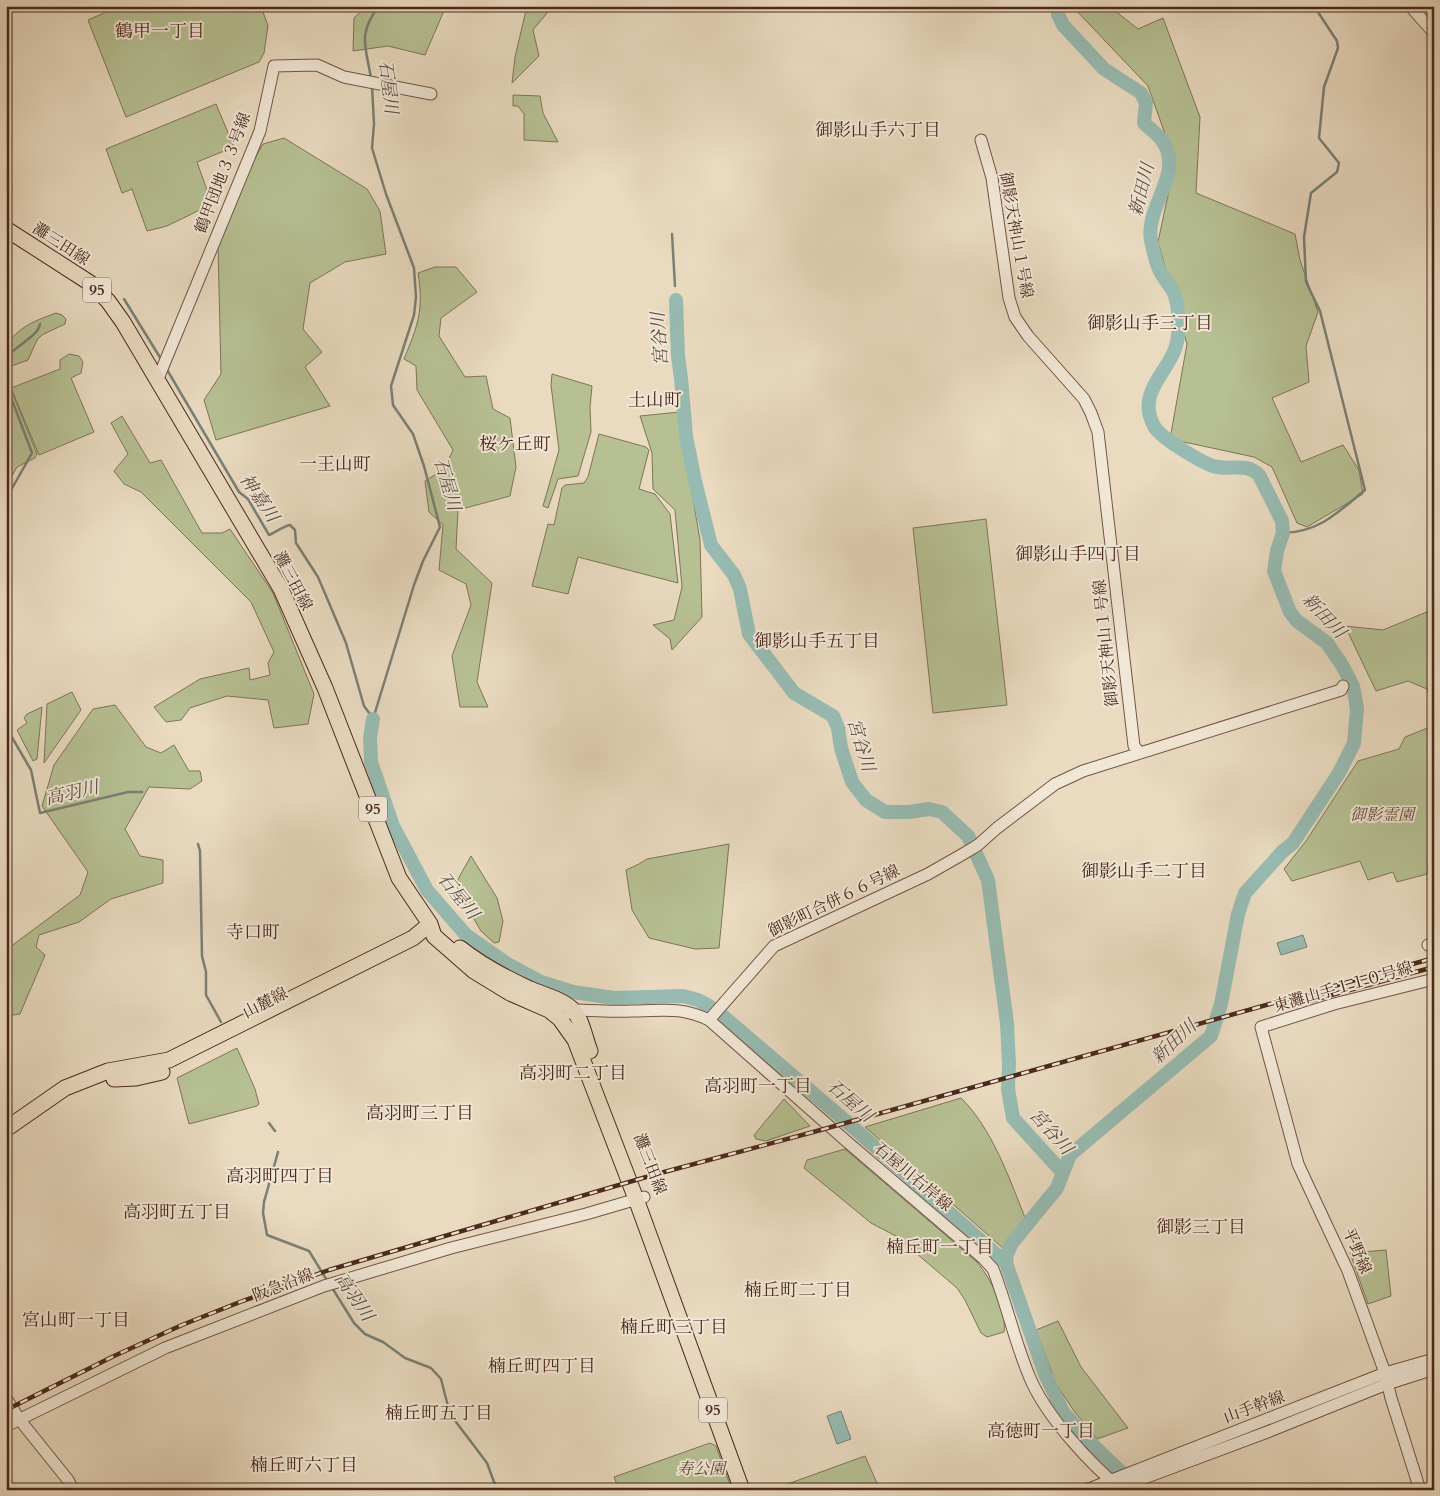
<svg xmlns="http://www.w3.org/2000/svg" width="1440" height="1496" font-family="Cardo,'Noto Serif JP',serif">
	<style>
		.green { fill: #b6c093; stroke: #807457 }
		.water { fill: #97bbb2; stroke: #798076 }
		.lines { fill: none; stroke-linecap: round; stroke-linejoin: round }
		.stream { stroke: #798076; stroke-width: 2.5 }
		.river { stroke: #97bbb2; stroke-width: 14 }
		.tertiary-casing { stroke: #725444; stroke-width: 13 }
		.primary-casing { stroke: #4b281b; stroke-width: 17 }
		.tertiary { stroke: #f1e7d6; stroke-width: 11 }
		.primary { stroke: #e9dac0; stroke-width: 15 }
		.rail-casing { stroke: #4b281b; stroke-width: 4.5 }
		.rail { stroke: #f1e7d6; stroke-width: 2.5; stroke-dasharray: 8; stroke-linecap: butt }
		.labels { text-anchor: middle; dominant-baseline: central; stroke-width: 4; stroke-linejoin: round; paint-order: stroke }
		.shield { fill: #f1e7d6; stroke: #7d6153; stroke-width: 1 }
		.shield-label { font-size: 15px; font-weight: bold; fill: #4b281b }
		.street-label { font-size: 16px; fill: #4b281b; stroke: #f1e7d6 }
		.park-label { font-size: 16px; font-style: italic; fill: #604633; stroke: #f1e7d6 }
		.neighbourhood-label { font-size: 18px; fill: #4b281b; stroke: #f1e7d6 }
		.water-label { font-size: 18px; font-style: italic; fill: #5e4d41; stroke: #f1e7d6 }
	</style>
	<rect width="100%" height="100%" fill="#e9dac0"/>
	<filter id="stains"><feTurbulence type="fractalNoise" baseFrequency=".004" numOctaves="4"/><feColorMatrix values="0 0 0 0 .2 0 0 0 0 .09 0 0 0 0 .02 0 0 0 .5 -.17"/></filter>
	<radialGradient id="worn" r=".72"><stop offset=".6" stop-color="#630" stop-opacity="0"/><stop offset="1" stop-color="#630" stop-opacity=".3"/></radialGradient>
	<path class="green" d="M 120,6 L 261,6 L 268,26 L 264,53 L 259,62 L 126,117 L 88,20 Z
		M 367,6 L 446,6 L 425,55 L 388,46 L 353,51 L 354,18 Z
		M 527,6 L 553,6 L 533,30 L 539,56 L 512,83 L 515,57 Z
		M 1072,6 L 1109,6 L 1138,29 L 1163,18 L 1200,117 L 1196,193 L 1295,234 L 1300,260 L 1318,312 L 1306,346 L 1309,382 L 1272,398 L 1301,462 L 1343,445 L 1359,470 L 1363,494 L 1307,527 L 1297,523 L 1272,467 L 1254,457 L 1170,439 L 1187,344 L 1158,242 L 1175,162 L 1148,86 Z
		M 513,95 L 540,96 L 543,113 L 558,142 L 524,140 L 524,114 L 518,106 L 513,106 Z
		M 216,104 L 234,147 L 197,162 L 212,204 L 167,226 L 147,231 L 132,189 L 122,193 L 106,149 Z
		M 284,138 L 367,189 L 380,211 L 386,254 L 345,262 L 310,283 L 303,329 L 322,352 L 305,367 L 330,406 L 216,440 L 204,400 L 221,374 L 218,245 L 240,184 L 263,144 Z
		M 435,267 L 456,267 L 477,292 L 441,318 L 439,336 L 465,377 L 486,376 L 493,409 L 510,418 L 516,467 L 510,496 L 458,510 L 456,549 L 492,583 L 477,682 L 488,707 L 460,707 L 452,656 L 471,605 L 466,584 L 439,570 L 443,525 L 429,512 L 425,481 L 444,469 L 453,450 L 417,390 L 416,366 L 404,359 C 418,325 424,310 418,273 Z
		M 56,313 L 62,315 L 66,319 L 65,324 L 42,335 L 37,340 L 28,360 L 6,368 L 6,344 C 23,325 32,322 56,313 Z
		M 69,354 L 79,356 L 83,362 L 81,373 L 71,378 L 94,432 L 39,455 L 11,388 L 60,369 L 60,360 Z
		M 552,374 L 592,386 L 590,407 L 591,432 L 578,476 L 558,479 L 548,508 L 543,506 L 559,450 L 551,385 Z
		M 6,377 L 37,454 L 35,458 L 17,467 L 6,487 Z
		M 680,412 L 688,469 L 700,540 L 702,617 L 672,650 L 670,639 L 653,625 L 674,620 L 682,587 L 675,510 L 653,489 L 652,453 L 640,416 Z
		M 122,416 L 150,463 L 161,460 L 202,533 L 222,533 L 230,529 L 273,593 L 314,694 L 308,724 L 274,728 L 268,700 L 227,696 L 190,708 L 181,720 L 166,722 L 154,707 L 200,679 L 249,668 L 250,680 L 270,675 L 268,663 L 274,652 L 251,602 L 141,492 L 124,484 L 114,471 L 128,454 L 111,423 Z
		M 599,434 L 646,447 L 649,450 L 639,489 L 655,494 L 670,514 L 678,583 L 578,557 L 568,594 L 532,586 L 548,524 L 554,525 L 562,488 L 565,485 L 584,483 L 588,477 Z
		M 986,519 L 1007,705 L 933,713 L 913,528 Z
		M 1434,609 L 1434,716 L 1427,689 L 1408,681 L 1376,691 L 1345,626 L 1383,630 Z
		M 72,692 L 81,710 L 44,763 L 47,704 Z
		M 115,705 L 146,747 L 161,753 L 174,745 L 189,771 L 200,771 L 202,781 L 190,789 L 149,787 L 125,829 L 140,856 L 163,860 L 163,883 L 111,899 L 79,922 L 39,935 L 36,947 L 45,955 L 20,1014 L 6,1016 L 6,950 L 80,895 L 88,872 L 42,806 L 54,765 L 93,709 Z
		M 42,707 L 37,759 L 33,761 L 17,730 L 27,723 L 24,718 L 27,714 Z
		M 1430,727 C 1440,773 1432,827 1427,874 L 1397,882 L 1393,872 L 1368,880 L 1360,861 L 1292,881 L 1284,869 L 1306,841 L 1358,761 L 1399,749 L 1405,737 Z
		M 729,844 L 719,948 L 695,949 L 649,938 L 632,910 L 626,870 L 639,864 L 647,859 Z
		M 471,856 L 497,898 L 503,921 L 499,942 L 494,943 L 481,931 L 458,892 L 458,879 Z
		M 237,1048 L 255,1089 L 259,1104 L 257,1106 L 189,1124 L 177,1078 Z
		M 961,1098 C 992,1128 1010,1180 1026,1220 L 1005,1250 L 865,1127 Z
		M 784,1099 L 810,1126 L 766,1141 L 756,1139 L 754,1135 Z
		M 845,1149 L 977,1262 C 991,1279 1007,1310 1004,1332 L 987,1337 L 981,1333 L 965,1300 L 957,1288 L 896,1236 L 871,1223 L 804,1168 L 807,1160 Z
		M 1386,1250 L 1391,1296 L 1368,1304 L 1350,1253 Z
		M 1058,1321 L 1081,1367 L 1128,1428 L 1097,1439 L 1074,1411 L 1056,1384 L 1036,1330 Z
		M 710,1443 L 716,1446 L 732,1490 L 619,1490 L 614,1477 Z
		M 865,1456 L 880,1490 L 771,1490 Z"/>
	<path class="water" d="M 1303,935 L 1307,947 L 1281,955 L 1277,943 Z
		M 841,1411 L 851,1439 L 837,1444 L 827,1416 Z"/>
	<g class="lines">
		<path class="stream" d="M 371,78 C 366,47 357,34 379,6
			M 372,86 L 374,124 L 372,148 L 386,194 L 414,268 L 416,297 L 414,315 L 391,386 L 393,405 L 413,434 L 424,466 L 440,527 L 423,561 L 414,585 L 373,719
			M 672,234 L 675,286
			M 124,299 L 161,359
			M 6,359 C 15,345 38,337 40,324
			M 166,368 L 239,492 L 248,499 L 269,535 C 276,532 284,526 290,525 L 295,530 L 296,543 L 318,577 L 346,643 L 364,706 L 373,718
			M 6,384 L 32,453 L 6,499
			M 1283,533 C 1320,532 1338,512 1365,490 L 1320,311 L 1306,282 L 1304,237 L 1311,193 L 1337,172 L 1339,163 L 1319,138 L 1324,87 L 1338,48 L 1337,41 L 1314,6
			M 6,727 L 31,770 L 40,813 L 128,792 L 142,792
			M 198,844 L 200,851 L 202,956 L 206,972 L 206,995 L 221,1022
			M 269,1123 L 275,1131
			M 278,1152 L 264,1202 L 263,1213 L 267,1235 L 309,1251 L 328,1282
			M 331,1286 L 354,1323 L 365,1334 L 383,1342 L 405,1358 L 431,1368 L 441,1379 L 450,1414 L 487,1463 L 497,1490"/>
		<path class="river" d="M 676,300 L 678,356 L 681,378 L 686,436 L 695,481 L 711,545 L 734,575 L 740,589 L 749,634 L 794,693 L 833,716 L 838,728 L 841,748 L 852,782 L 866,800 L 885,812 L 909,812 L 929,809 L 942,812 L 968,836 L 988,880 L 1007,1023 L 1009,1064 L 1008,1089 L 1013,1118 L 1063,1173
			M 373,719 L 370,738 L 371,762 L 393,826 L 427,890 L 466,935 L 509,965 L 541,982 L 573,992 L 614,998 L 683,996 L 698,1000 L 709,1006 L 724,1017 L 855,1129 L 1006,1263 L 1045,1374 L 1063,1412 L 1095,1447 L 1140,1490
			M 1006,1263 L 1007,1254 L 1012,1243 L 1057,1188 L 1070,1155 L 1211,1036 L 1221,1004 L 1238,914 L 1245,893 L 1282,852 L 1293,843 L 1339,773 L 1354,743 L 1357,709 L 1353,686 L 1342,665 L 1327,643 L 1297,621 L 1290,612 L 1274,571 L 1277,551 L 1283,533 L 1282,521 L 1259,475 C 1247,462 1228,471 1213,466 C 1201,462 1159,437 1154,426 C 1134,389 1175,370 1178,336 C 1179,322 1179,304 1173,291 C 1169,284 1162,277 1159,269 C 1155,260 1153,249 1151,240 C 1145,206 1184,174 1163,142 C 1159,135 1150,129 1144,123 L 1146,103 L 1141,93 L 1104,69 L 1063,25 L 1058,14 L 1058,6"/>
		<defs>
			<path id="tertiary" d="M 1410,6 L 1434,33
				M 981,140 L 992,178 L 1009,298 L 1015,317 L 1028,336 L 1084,399 L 1091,413 L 1098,432 L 1134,746 L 1140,753
				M 157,381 L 260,131 L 274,66 L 317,65 L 344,77 L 431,94
				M 1428,945 L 1434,944
				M 570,1013 L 573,1010 C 593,1010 613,1012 632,1011 C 662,1011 680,1006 709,1020 L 845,1140 L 983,1258 L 993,1269 C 1007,1305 1015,1343 1030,1378 C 1046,1416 1090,1464 1122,1490
				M 709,1020 L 774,946 L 928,874 L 963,854 L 978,845 L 997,828 L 1055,784 L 1083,771 L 1341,690 L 1343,686
				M 6,1398 L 19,1419 L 68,1480 L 73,1490
				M 6,1426 L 165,1348 L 324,1286 L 451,1248 L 586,1214 L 644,1197
				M 1115,1489 L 1270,1431 L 1387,1384 L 1434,1369
				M 1086,1490 L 1385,1373 L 1434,1359
				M 1420,1490 L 1391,1398 L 1385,1373 L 1348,1271 L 1298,1164 L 1261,1027 L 1334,1004 L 1434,979"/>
			<path id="primary" d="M 6,229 L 90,283 L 108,301 L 123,322 L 281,589 L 325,688 L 399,878 L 430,924 L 434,936 L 474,971 L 510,993 L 549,1010 L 560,1019 L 575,1040 L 636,1199 L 742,1490
				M 460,948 C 480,964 506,978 530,989 C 544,995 561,999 572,1009 C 582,1018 585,1039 590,1051
				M 114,1079 L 136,1078 L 162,1072
				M 6,1129 L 65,1088 L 108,1071 L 169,1060 L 413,938 L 430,924"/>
		</defs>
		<use href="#tertiary" class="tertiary-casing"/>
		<use href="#primary" class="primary-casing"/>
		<use href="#tertiary" class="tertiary"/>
		<use href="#primary" class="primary"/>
		<defs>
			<path id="rail" d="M 1287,1007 L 1434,967
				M 6,1410 L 114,1356 L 182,1325 L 240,1302 L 329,1270 L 653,1175 L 817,1131 L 1434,958"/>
		</defs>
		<use href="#rail" class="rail-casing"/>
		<use href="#rail" class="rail"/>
	</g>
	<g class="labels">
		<g class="shield">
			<rect x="83" y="277.5" width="28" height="25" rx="4"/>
			<rect x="359" y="796.5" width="28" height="25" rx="4"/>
			<rect x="699" y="1397.5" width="28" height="25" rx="4"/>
		</g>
		<g class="shield-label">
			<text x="97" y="290">95</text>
			<text x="373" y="809">95</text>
			<text x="713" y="1410">95</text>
		</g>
		<g class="street-label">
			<text transform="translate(223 173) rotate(-69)">鶴甲団地３３号線</text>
			<text transform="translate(1016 235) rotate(80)">御影天神山１号線</text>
			<text transform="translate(61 244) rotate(33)">灘三田線</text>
			<text transform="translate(293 581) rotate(62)">灘三田線</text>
			<text transform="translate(1106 643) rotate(-96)">御影天神山１号線</text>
			<text transform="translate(834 901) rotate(-26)">御影町合併６６号線</text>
			<text transform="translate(1343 987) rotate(-16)">東灘山手１１０号線</text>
			<text transform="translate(265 1003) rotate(-27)">山麓線</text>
			<text transform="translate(650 1164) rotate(69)">灘三田線</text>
			<text transform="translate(913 1177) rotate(40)">石屋川右岸線</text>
			<text transform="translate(1357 1251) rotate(67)">平野線</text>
			<text transform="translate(283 1285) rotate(-21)">阪急沿線</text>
			<text transform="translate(1254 1407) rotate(-20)">山手幹線</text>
		</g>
		<g class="park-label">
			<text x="1382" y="815">御影霊園</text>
			<text x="701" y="1469">寿公園</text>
		</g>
		<g class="neighbourhood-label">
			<text x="160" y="31">鶴甲一丁目</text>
			<text x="878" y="130">御影山手六丁目</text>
			<text x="1150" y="323">御影山手三丁目</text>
			<text x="655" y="400">土山町</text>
			<text x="515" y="444">桜ケ丘町</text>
			<text x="335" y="464">一王山町</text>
			<text x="1078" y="554">御影山手四丁目</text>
			<text x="817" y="641">御影山手五丁目</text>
			<text x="1144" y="871">御影山手二丁目</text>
			<text x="253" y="932">寺口町</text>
			<text x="573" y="1073">高羽町二丁目</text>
			<text x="758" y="1086">高羽町一丁目</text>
			<text x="420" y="1113">高羽町三丁目</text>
			<text x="280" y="1176">高羽町四丁目</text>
			<text x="177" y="1212">高羽町五丁目</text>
			<text x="1201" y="1227">御影三丁目</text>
			<text x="940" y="1247">楠丘町一丁目</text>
			<text x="798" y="1290">楠丘町二丁目</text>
			<text x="76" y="1320">宮山町一丁目</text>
			<text x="674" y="1327">楠丘町三丁目</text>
			<text x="542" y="1366">楠丘町四丁目</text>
			<text x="439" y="1413">楠丘町五丁目</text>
			<text x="1041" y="1431">高徳町一丁目</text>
			<text x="304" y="1465">楠丘町六丁目</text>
		</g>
		<g class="water-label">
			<text transform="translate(388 87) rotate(83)">石屋川</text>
			<text transform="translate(1142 190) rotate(-76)">新田川</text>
			<text transform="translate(660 339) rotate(-94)">宮谷川</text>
			<text transform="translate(447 484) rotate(74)">石屋川</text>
			<text transform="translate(259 498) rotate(56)">神嘉川</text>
			<text transform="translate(1324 616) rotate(47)">新田川</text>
			<text transform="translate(861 745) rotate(73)">宮谷川</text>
			<text transform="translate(72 793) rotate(-13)">高羽川</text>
			<text transform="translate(458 896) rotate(51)">石屋川</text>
			<text transform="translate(1174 1042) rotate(-43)">新田川</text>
			<text transform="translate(850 1101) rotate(41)">石屋川</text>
			<text transform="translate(1051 1132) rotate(48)">宮谷川</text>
			<text transform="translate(354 1297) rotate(56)">高羽川</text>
		</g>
	</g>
	<rect width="1440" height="1496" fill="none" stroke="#e9dac0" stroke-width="25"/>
	<rect x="8" y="8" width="1425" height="1481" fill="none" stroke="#4b281b" stroke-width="2.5"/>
	<rect x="12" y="12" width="1415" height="1471" fill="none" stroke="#4b281b"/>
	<rect width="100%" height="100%" filter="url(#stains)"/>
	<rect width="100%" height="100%" fill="url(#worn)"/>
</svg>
